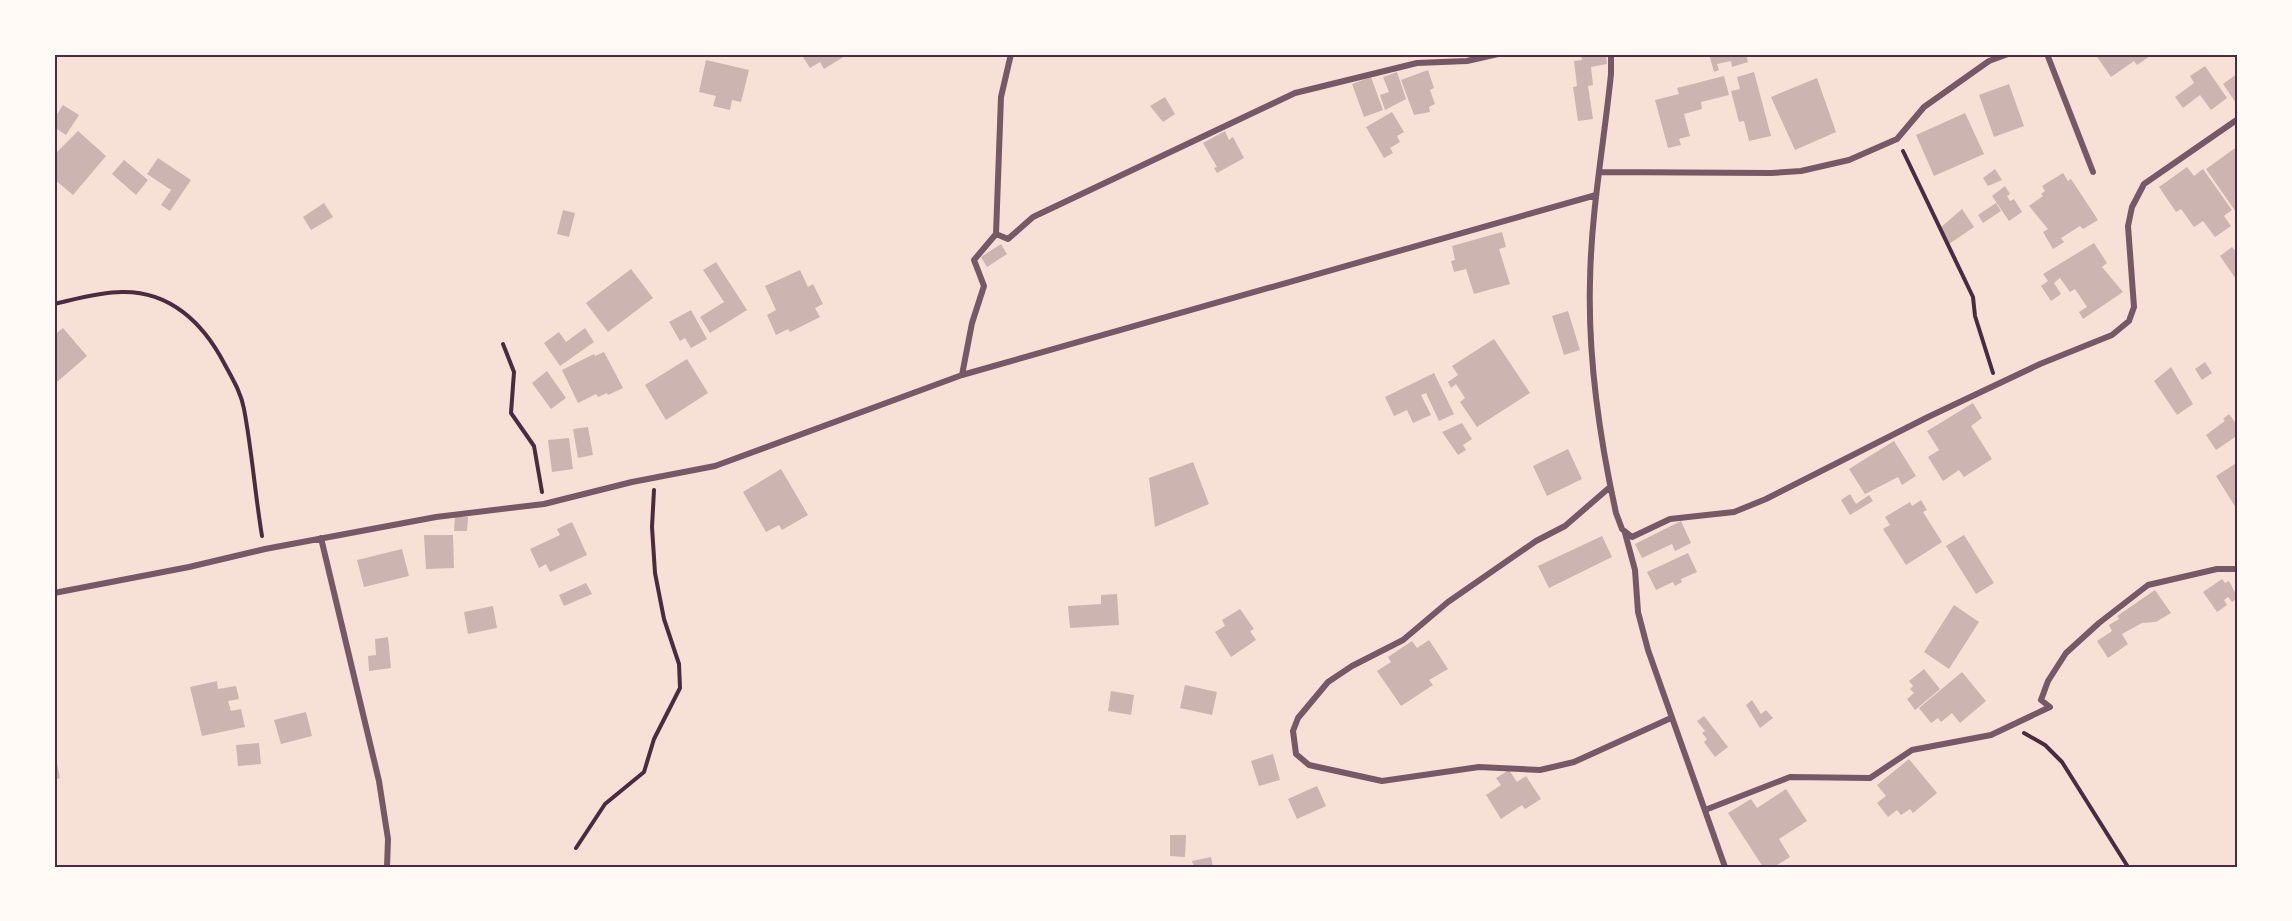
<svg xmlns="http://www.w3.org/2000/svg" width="2292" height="921" font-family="'PT Sans',sans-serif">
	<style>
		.building { fill: #ccb4b1 }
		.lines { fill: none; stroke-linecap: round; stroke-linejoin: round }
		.path { stroke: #4a2c40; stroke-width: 4 }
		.minor { stroke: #755966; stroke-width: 6 }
		.neatline { fill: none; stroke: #4a2c40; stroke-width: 2 }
	</style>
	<rect width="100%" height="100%" fill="#f7e1d7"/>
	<path class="building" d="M 801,54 L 843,54 L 845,56 L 824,69 L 820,62 L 810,68 Z
		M 1581,54 L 1606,54 L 1607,64 L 1591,67 L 1593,85 L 1588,86 L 1593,119 L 1578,121 L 1573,87 L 1577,86 L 1574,61 L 1582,60 Z
		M 1709,54 L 1746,54 L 1748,62 L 1732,67 L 1731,61 L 1717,64 L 1719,70 L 1714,72 Z
		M 2095,54 L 2153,54 L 2137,65 L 2134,61 L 2111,77 Z
		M 706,60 L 749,70 L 741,102 L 732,100 L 730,110 L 713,106 L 716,96 L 699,92 Z
		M 2205,66 L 2227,98 L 2211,110 L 2200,95 L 2183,108 L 2175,97 L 2194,83 L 2190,76 Z
		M 1428,70 L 1434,88 L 1430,90 L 1435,104 L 1429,107 L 1430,112 L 1414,115 L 1401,80 Z
		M 1397,72 L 1406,99 L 1385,110 L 1380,95 L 1389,92 L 1383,77 Z
		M 1754,72 L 1771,136 L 1749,141 L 1744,121 L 1739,122 L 1731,91 L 1740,89 L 1737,77 Z
		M 2238,73 L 2238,106 L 2223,84 Z
		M 1724,76 L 1729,95 L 1701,102 L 1702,109 L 1684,114 L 1690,136 L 1679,139 L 1681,145 L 1668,148 L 1655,100 L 1679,94 L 1677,88 Z
		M 1371,77 L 1383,110 L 1364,117 L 1352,84 Z
		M 1817,78 L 1836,132 L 1795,150 L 1771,97 Z
		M 2009,84 L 2024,126 L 1994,137 L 1979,95 Z
		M 1165,97 L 1175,114 L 1163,122 L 1150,106 Z
		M 63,105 L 79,115 L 66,135 L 54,127 L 54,119 Z
		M 1392,112 L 1404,132 L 1397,136 L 1400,142 L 1390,148 L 1393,153 L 1384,158 L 1366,127 Z
		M 1965,113 L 1984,154 L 1934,176 L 1916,135 Z
		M 78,131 L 106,156 L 73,195 L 54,179 L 54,155 Z
		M 1225,131 L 1229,140 L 1233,137 L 1244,158 L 1217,173 L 1214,168 L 1217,167 L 1203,143 Z
		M 2238,146 L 2238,215 L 2206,169 Z
		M 158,158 L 191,180 L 170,211 L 161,205 L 171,190 L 147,174 Z
		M 124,160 L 148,180 L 136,195 L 112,174 Z
		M 2187,167 L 2194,176 L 2203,169 L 2232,210 L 2224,216 L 2231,226 L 2215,237 L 2203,221 L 2194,227 L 2181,209 L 2176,212 L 2159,187 Z
		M 1995,169 L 2002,180 L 1988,186 L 1983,178 Z
		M 2063,173 L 2068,181 L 2071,179 L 2098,220 L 2083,229 L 2080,226 L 2061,238 L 2064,242 L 2053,249 L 2043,232 L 2048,229 L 2029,206 L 2043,196 L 2041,194 L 2045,191 L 2042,186 Z
		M 2005,186 L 2010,194 L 2007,196 L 2010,201 L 2014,199 L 2022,212 L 2009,221 L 1992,196 Z
		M 324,203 L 333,217 L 311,230 L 303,217 Z
		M 1996,203 L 2001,211 L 1983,223 L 1978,215 Z
		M 1962,209 L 1974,227 L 1949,244 L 1939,229 Z
		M 563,210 L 575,213 L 569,237 L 557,234 Z
		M 1502,232 L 1506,247 L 1499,249 L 1510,284 L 1474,294 L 1466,269 L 1454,272 L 1451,261 L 1455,260 L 1452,246 Z
		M 2094,243 L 2107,263 L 2102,267 L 2123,292 L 2083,319 L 2079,312 L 2087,307 L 2075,289 L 2070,292 L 2060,278 L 2054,283 L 2061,294 L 2051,301 L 2041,286 L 2048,281 L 2043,274 Z
		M 1001,244 L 1007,254 L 987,267 L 981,257 Z
		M 2232,247 L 2238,254 L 2238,282 L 2220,256 Z
		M 716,262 L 747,310 L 710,333 L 700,317 L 724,302 L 703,270 Z
		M 631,269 L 653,298 L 608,332 L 586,303 Z
		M 800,270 L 808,287 L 813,284 L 823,304 L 815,308 L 820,317 L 790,332 L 788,329 L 776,335 L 767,315 L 776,310 L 765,286 Z
		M 691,310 L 707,339 L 691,348 L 685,338 L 680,341 L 669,322 Z
		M 1568,311 L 1580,350 L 1564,355 L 1552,316 Z
		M 63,328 L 87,356 L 57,382 L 54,379 L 54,335 Z
		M 585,328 L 594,342 L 560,366 L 544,343 L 559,332 L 566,342 Z
		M 1494,339 L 1530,393 L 1477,427 L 1460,402 L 1465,398 L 1456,384 L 1451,388 L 1448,382 L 1458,375 L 1452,366 Z
		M 604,352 L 623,388 L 608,395 L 607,393 L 598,397 L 596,394 L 578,403 L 562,370 L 594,354 L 595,356 Z
		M 687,359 L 708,393 L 666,420 L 645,385 Z
		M 2205,362 L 2212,373 L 2202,380 L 2195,369 Z
		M 2171,367 L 2193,404 L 2177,415 L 2154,381 Z
		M 547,371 L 566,398 L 551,409 L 532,383 Z
		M 1434,373 L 1454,414 L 1439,421 L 1426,393 L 1421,395 L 1431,415 L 1413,423 L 1407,410 L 1394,416 L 1385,397 Z
		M 1973,403 L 1982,418 L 1971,426 L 1992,459 L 1964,477 L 1959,470 L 1943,481 L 1928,457 L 1939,450 L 1927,431 Z
		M 2229,414 L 2238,426 L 2238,435 L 2216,450 L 2206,435 L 2225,421 L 2223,419 Z
		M 1462,423 L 1472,439 L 1463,445 L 1466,450 L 1458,455 L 1442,432 Z
		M 588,427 L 593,455 L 578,458 L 573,429 Z
		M 569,438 L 573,469 L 552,472 L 548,440 Z
		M 1894,441 L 1916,476 L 1902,485 L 1898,477 L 1865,494 L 1849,469 Z
		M 1568,449 L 1582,479 L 1547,496 L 1533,466 Z
		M 1193,462 L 1209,504 L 1155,527 L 1149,478 Z
		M 2238,462 L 2238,507 L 2236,508 L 2216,476 Z
		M 781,469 L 808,515 L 782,530 L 779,525 L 766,532 L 743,492 Z
		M 1850,494 L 1856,504 L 1869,495 L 1873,501 L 1850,515 L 1841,500 Z
		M 1921,500 L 1927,510 L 1923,512 L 1942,542 L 1906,565 L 1883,529 L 1890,525 L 1885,517 L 1910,502 L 1912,506 Z
		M 455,516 L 468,517 L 467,531 L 454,531 Z
		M 1681,521 L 1691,543 L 1675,551 L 1672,544 L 1642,558 L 1635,544 Z
		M 572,522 L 587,555 L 550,572 L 546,564 L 539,568 L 530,549 L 560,535 L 557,529 Z
		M 424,535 L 453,535 L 454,568 L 426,569 Z
		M 1964,535 L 1994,583 L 1976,594 L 1946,546 Z
		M 1602,536 L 1612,557 L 1549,588 L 1538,566 Z
		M 402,549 L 409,576 L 364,587 L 357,560 Z
		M 1688,553 L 1697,572 L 1681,579 L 1682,582 L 1675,586 L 1673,582 L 1656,590 L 1647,572 Z
		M 2222,579 L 2225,583 L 2229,581 L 2238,598 L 2232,602 L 2228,597 L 2224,600 L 2227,605 L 2217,612 L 2203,592 Z
		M 586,583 L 592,594 L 564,606 L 559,595 Z
		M 2155,590 L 2171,613 L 2156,622 L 2142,623 L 2122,634 L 2128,644 L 2108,658 L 2097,641 L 2112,631 L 2109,625 L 2119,619 L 2117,616 Z
		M 1117,594 L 1119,625 L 1070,628 L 1068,606 L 1101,604 L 1101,595 Z
		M 1954,605 L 1979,622 L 1949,669 L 1924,652 Z
		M 493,606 L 497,628 L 468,634 L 464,612 Z
		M 1240,609 L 1254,629 L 1250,631 L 1256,640 L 1231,657 L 1215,632 L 1225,626 L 1222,620 Z
		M 388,637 L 391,668 L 369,671 L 368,656 L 376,655 L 375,639 Z
		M 1429,640 L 1448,669 L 1429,680 L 1433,685 L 1401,706 L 1377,671 L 1391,662 L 1388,657 L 1412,641 L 1417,648 Z
		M 1924,669 L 1940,689 L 1915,710 L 1907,699 L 1914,693 L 1910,689 L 1913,686 L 1909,681 Z
		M 1962,672 L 1986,701 L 1960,723 L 1952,713 L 1941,722 L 1938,718 L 1931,723 L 1919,708 Z
		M 217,681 L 218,689 L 236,686 L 239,699 L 228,701 L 231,711 L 241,709 L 245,727 L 202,736 L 190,687 Z
		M 1185,685 L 1217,692 L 1212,715 L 1180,708 Z
		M 1111,691 L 1134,695 L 1131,715 L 1108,711 Z
		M 1752,700 L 1761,714 L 1766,710 L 1773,718 L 1760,728 L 1746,705 Z
		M 306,712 L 312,736 L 281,744 L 274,720 Z
		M 1704,716 L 1728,747 L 1715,757 L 1704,742 L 1707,739 L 1702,733 L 1705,731 L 1697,721 Z
		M 259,743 L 261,764 L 238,766 L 236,745 Z
		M 1273,754 L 1280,780 L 1259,786 L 1251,761 Z
		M 56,758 L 60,778 L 54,780 L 54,759 Z
		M 1909,759 L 1937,793 L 1913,813 L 1910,809 L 1901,815 L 1897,810 L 1888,817 L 1877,803 L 1886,796 L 1877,785 Z
		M 1509,770 L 1517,782 L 1526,776 L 1541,799 L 1525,809 L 1522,805 L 1501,819 L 1486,795 L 1501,785 L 1496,778 Z
		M 1317,786 L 1326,806 L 1297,819 L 1288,799 Z
		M 1786,789 L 1807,821 L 1779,839 L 1790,857 L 1774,867 L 1763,867 L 1728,813 L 1751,799 L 1757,808 Z
		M 1170,835 L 1186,835 L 1185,857 L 1170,856 Z
		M 1211,857 L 1213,867 L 1194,867 L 1192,861 Z"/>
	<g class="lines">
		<path class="path" d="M 1903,151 L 1973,297 L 1975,316 L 1993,373
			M 54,304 C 76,299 100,292 122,292 C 170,291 203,323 224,363 C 232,378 241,392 244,409 C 252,451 255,494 262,536
			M 503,344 L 514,372 L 511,413 L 534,446 L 542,492
			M 2024,733 L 2045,745 L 2062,762 L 2128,867
			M 576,848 L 605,804 L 644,772 L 654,739 L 680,688 L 679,664 L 664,619 L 655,573 L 652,527 L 654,490"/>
		<path class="minor" d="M 1611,54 L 1611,74 C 1604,143 1591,212 1590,282 C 1588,356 1600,440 1616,513 L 1622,529 L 1632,537 L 1670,519 L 1734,512 L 1766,499 L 1928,417 L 2040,364 L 2112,335 L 2129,321 L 2134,307 L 2128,226 L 2132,207 L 2144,184 L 2238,119
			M 2047,54 L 2093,172
			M 1601,172 L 1771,173 L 1801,171 L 1849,160 L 1897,139 L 1924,107 L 1989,61 L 2008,54
			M 996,234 L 1001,97 L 1011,54
			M 962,375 L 972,323 L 984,286 L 974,260 L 996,234 L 1008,239 L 1033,217 L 1295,93 L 1417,63 L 1467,61 L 1498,54
			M 1610,487 L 1565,526 L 1536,541 L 1448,602 L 1403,640 L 1352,666 L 1328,682 L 1298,718 L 1293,731 L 1296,754 L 1309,765 L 1382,781 L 1479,767 L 1540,770 L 1574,762 L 1671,718
			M 1625,533 L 1635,570 L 1638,612 L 1648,650 L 1725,867
			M 321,538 L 379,781 L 388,839 L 387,867
			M 54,593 L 189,567 L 265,549 L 436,517 L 544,504 L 632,482 L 715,466 L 962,375 L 1596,195
			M 1705,810 L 1790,777 L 1870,778 L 1912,750 L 1991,735 L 2050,707 L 2041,700 L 2048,681 L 2066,653 L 2099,623 L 2148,585 L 2217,569 L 2238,569"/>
	</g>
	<rect width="2292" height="921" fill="none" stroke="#fffaf5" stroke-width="111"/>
	<rect x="56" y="56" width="2180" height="810" class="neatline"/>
</svg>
